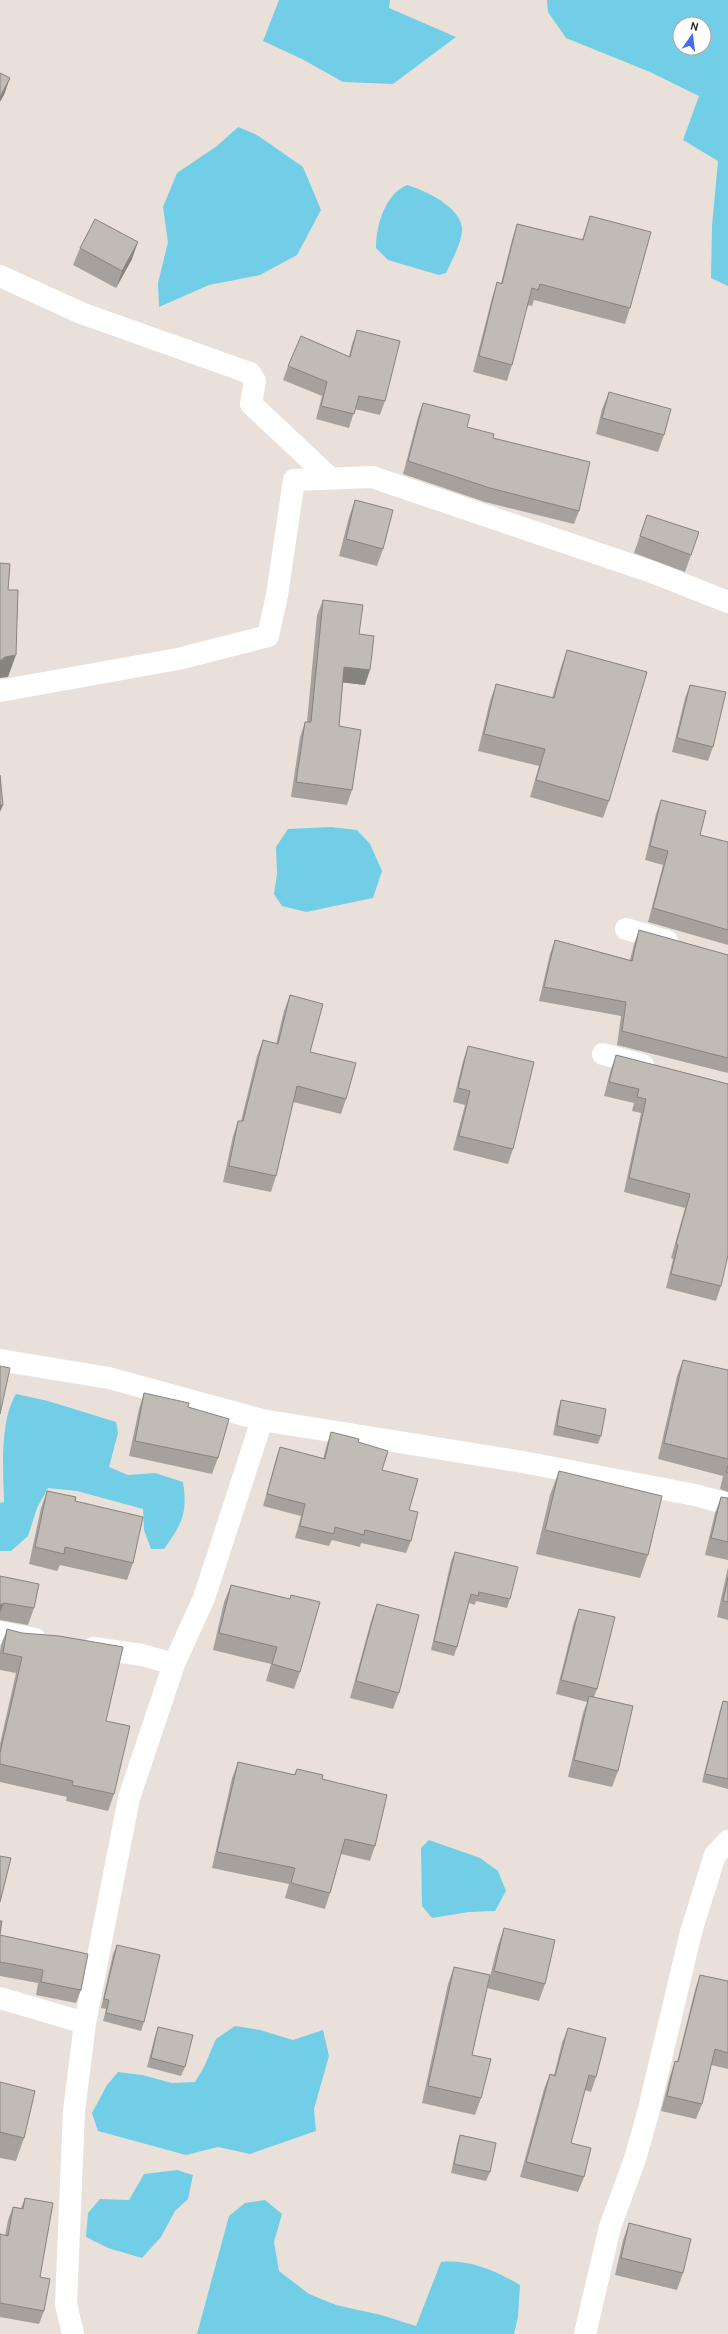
<svg xmlns="http://www.w3.org/2000/svg" width="728" height="2334" font-family="Cabin,sans-serif">
	<style>
		.water { fill: #71cee6; fill-rule: evenodd }
		.lines { fill: none; stroke-linecap: round; stroke-linejoin: round }
		.street { stroke: #fff; stroke-width: 22 }
		.wall { fill: #a6a19d }
		.shaded-wall { fill: #87837f }
		.building { fill: #c1bbb6; stroke: #87837f }
	</style>
	<rect width="100%" height="100%" fill="#e9e1d9"/>
	<path class="water" d="M 279,0 L 390,0 L 389,8 L 456,37 L 393,84 L 343,82 L 302,59 L 263,41 Z
		M 547,0 L 728,0 L 728,286 L 711,278 L 712,226 L 718,161 L 683,140 L 699,96 L 650,72 L 566,38 L 548,12 ZM 680,24 L 704,24 L 704,48 L 680,48 Z
		M 238,127 L 257,135 L 303,167 L 321,210 L 297,255 L 260,275 L 209,285 L 159,307 L 158,283 L 168,242 L 163,207 L 177,173 L 217,146 Z
		M 407,185 C 425,190 465,209 462,232 C 460,246 452,260 446,273 L 439,275 L 388,260 L 376,248 C 376,226 385,194 407,185 Z
		M 331,827 L 357,830 L 370,844 L 382,871 L 373,898 L 306,912 L 282,906 L 274,894 L 277,874 L 276,847 L 288,829 Z
		M 16,1394 L 48,1401 L 116,1422 L 118,1433 L 109,1467 L 128,1475 L 155,1473 L 183,1482 C 188,1513 182,1524 164,1549 L 151,1549 L 144,1530 L 143,1509 L 77,1491 L 48,1488 L 37,1508 L 28,1536 L 11,1551 L 0,1551 L 0,1503 L 4,1502 C 3,1469 0,1420 16,1394 Z
		M 429,1840 L 480,1858 L 498,1871 L 506,1891 L 495,1911 L 469,1912 L 432,1918 L 422,1906 L 421,1848 Z
		M 235,2026 L 260,2030 L 293,2040 L 323,2030 L 329,2056 L 314,2109 L 316,2131 L 250,2154 L 218,2147 L 186,2155 L 98,2131 L 92,2113 L 107,2085 L 118,2072 L 142,2075 L 172,2083 L 195,2082 L 204,2067 L 216,2039 Z
		M 177,2170 L 193,2175 L 188,2199 L 175,2211 L 161,2237 L 142,2258 L 108,2248 L 86,2237 L 88,2213 L 100,2199 L 129,2200 L 144,2174 Z
		M 265,2200 L 282,2214 L 274,2242 L 279,2271 L 309,2294 L 336,2305 L 381,2315 L 416,2326 L 441,2262 C 470,2259 496,2271 520,2285 L 518,2317 L 514,2334 L 197,2334 L 229,2216 L 245,2203 Z"/>
	<g class="lines">
		<path class="street" d="M 0,276 L 81,313 L 250,373 L 255,381 L 251,404 L 330,478
			M 0,691 L 178,659 L 268,636 L 277,595 L 294,480 L 372,477 L 652,572 L 728,602
			M 626,929 L 667,941
			M 603,1054 L 643,1065
			M 0,1360 L 109,1378 L 262,1420 L 523,1462 L 695,1495 L 728,1504
			M 0,1632 L 35,1639
			M 93,1648 L 142,1655 L 174,1664
			M 0,1998 L 85,2023
			M 73,2334 L 66,2304 L 74,2111 L 85,2023 L 129,1798 L 174,1664 L 204,1598 L 262,1420
			M 585,2334 L 610,2227 L 635,2159 L 648,2113 L 691,1932 L 715,1855 L 728,1841"/>
	</g>
	<path class="wall" d="M 590,216 L 630,308 L 625,324 L 534,300 L 532,306 L 527,305 L 512,365 L 507,381 L 473,372 L 492,298 L 497,282 L 501,283 L 512,240 L 517,224 L 582,240 Z
		M 80,248 L 132,259 L 116,288 L 73,265 Z
		M 357,330 L 385,401 L 380,415 L 355,409 L 349,428 L 316,419 L 322,396 L 283,380 L 288,366 L 349,356 L 352,344 Z
		M 609,392 L 664,435 L 658,452 L 596,434 L 602,409 Z
		M 423,403 L 467,427 L 493,438 L 579,511 L 574,524 L 485,502 L 403,474 L 418,417 Z
		M 355,500 L 383,549 L 377,566 L 339,556 L 349,517 Z
		M 647,515 L 691,555 L 685,572 L 634,553 Z
		M 323,600 L 359,634 L 365,685 L 343,682 L 339,726 L 352,790 L 347,805 L 291,797 L 300,737 L 305,722 L 307,722 L 317,615 Z
		M 567,650 L 609,801 L 603,818 L 530,797 L 539,766 L 478,751 L 490,701 L 496,684 L 552,698 L 561,667 Z
		M 690,685 L 713,747 L 708,761 L 672,752 L 685,698 Z
		M 661,800 L 700,835 L 728,842 L 728,945 L 648,922 L 663,865 L 645,860 L 656,814 Z
		M 639,930 L 728,955 L 728,1073 L 617,1045 L 621,1016 L 539,1001 L 550,954 L 555,940 L 630,960 L 634,944 Z
		M 290,995 L 310,1052 L 346,1099 L 341,1114 L 293,1102 L 276,1176 L 271,1192 L 223,1182 L 233,1136 L 238,1121 L 241,1121 L 257,1056 L 263,1040 L 276,1044 L 284,1011 Z
		M 468,1046 L 513,1149 L 508,1164 L 453,1150 L 465,1105 L 453,1102 L 463,1061 Z
		M 616,1055 L 728,1084 L 721,1286 L 716,1301 L 666,1288 L 673,1259 L 671,1258 L 685,1208 L 624,1192 L 641,1113 L 632,1111 L 634,1103 L 604,1096 L 611,1069 Z
		M 683,1360 L 728,1370 L 728,1492 L 720,1489 L 723,1476 L 658,1459 L 677,1376 Z
		M 144,1393 L 188,1407 L 218,1458 L 212,1474 L 129,1456 L 139,1409 Z
		M 561,1400 L 601,1436 L 598,1444 L 553,1435 L 558,1409 Z
		M 331,1432 L 358,1442 L 382,1470 L 409,1510 L 411,1541 L 406,1553 L 361,1543 L 360,1547 L 332,1540 L 329,1546 L 295,1538 L 301,1516 L 263,1506 L 276,1459 L 280,1447 L 323,1459 L 327,1444 Z
		M 559,1471 L 648,1555 L 640,1578 L 536,1554 L 550,1495 Z
		M 47,1491 L 75,1501 L 133,1563 L 127,1580 L 60,1565 L 57,1571 L 29,1564 L 41,1508 Z
		M 721,1497 L 728,1498 L 728,1560 L 705,1555 L 715,1513 Z
		M 455,1552 L 510,1599 L 507,1608 L 476,1601 L 475,1605 L 469,1603 L 457,1647 L 454,1656 L 431,1650 L 451,1561 Z
		M 728,1567 L 728,1620 L 717,1617 Z
		M 0,1576 L 34,1608 L 28,1625 L 0,1620 Z
		M 231,1585 L 290,1599 L 291,1595 L 300,1672 L 294,1689 L 266,1681 L 271,1664 L 213,1650 L 224,1602 Z
		M 377,1604 L 399,1693 L 393,1709 L 350,1698 L 371,1621 Z
		M 579,1609 L 597,1689 L 594,1697 L 618,1771 L 612,1787 L 568,1777 L 583,1713 L 587,1702 L 556,1694 L 574,1622 Z
		M 7,1629 L 106,1721 L 114,1794 L 108,1811 L 66,1801 L 67,1797 L 0,1782 L 0,1744 L 16,1673 L 0,1670 L 0,1651 L 1,1645 Z
		M 723,1701 L 728,1702 L 728,1789 L 702,1782 L 720,1710 Z
		M 238,1762 L 294,1775 L 297,1769 L 322,1779 L 375,1846 L 370,1861 L 341,1854 L 330,1893 L 325,1909 L 285,1898 L 289,1884 L 212,1868 L 232,1778 Z
		M 504,1928 L 545,1984 L 539,2001 L 487,1988 L 498,1945 Z
		M 0,1935 L 81,1990 L 76,2003 L 36,1995 L 38,1983 L 0,1976 Z
		M 117,1945 L 144,2022 L 141,2031 L 103,2021 L 106,2009 L 101,2008 L 113,1954 Z
		M 454,1967 L 481,2098 L 475,2115 L 422,2103 L 448,1984 Z
		M 700,1975 L 728,1981 L 728,2069 L 711,2065 L 702,2104 L 696,2119 L 661,2111 L 670,2076 L 675,2061 L 677,2062 L 695,1990 Z
		M 158,2027 L 185,2067 L 181,2076 L 147,2067 L 155,2036 Z
		M 568,2028 L 596,2077 L 591,2092 L 585,2090 L 571,2143 L 584,2177 L 578,2192 L 520,2177 L 544,2089 L 550,2074 L 554,2075 L 562,2043 Z
		M 0,2082 L 24,2138 L 16,2161 L 0,2158 Z
		M 460,2135 L 490,2172 L 486,2181 L 451,2173 L 457,2144 Z
		M 25,2198 L 40,2277 L 44,2311 L 39,2324 L 0,2317 L 0,2234 L 5,2236 L 8,2220 L 13,2207 L 21,2208 Z
		M 629,2223 L 683,2273 L 677,2290 L 615,2275 L 623,2240 Z"/>
	<path class="shaded-wall" d="M 10,78 L 4,95 L 0,102 L 0,97 Z
		M 138,242 L 132,259 L 116,288 L 122,271 Z
		M 16,655 L 8,677 L 0,678 L 0,661 L 5,657 Z
		M 344,667 L 370,670 L 365,685 L 338,682 Z
		M 0,805 L 3,805 L 0,812 Z
		M 4,1603 L 0,1613 L 0,1605 Z"/>
	<path class="building" d="M 0,73 L 10,78 L 0,97 Z
		M 590,216 L 651,232 L 630,308 L 540,284 L 538,290 L 532,288 L 512,365 L 479,356 L 497,282 L 502,284 L 517,224 L 583,240 Z
		M 95,219 L 138,242 L 122,271 L 80,248 Z
		M 357,330 L 400,341 L 385,401 L 359,396 L 354,414 L 321,406 L 327,382 L 288,366 L 301,336 L 350,357 Z
		M 609,392 L 671,409 L 664,435 L 602,418 Z
		M 423,403 L 470,415 L 467,427 L 494,434 L 493,438 L 590,462 L 579,511 L 490,488 L 408,461 Z
		M 355,500 L 393,510 L 383,549 L 346,539 Z
		M 647,515 L 699,532 L 691,555 L 640,536 Z
		M 0,563 L 10,564 L 8,590 L 18,590 L 16,655 L 5,657 L 0,661 Z
		M 323,600 L 363,605 L 359,634 L 374,636 L 370,670 L 344,667 L 339,726 L 361,730 L 352,790 L 296,782 L 305,722 L 311,722 Z
		M 567,650 L 647,672 L 609,801 L 536,780 L 545,749 L 484,734 L 496,684 L 554,698 Z
		M 690,685 L 726,692 L 713,747 L 677,738 Z
		M 0,775 L 3,805 L 0,805 Z
		M 661,800 L 706,811 L 700,835 L 728,842 L 728,930 L 653,908 L 668,851 L 650,846 Z
		M 639,930 L 728,955 L 728,1058 L 622,1031 L 626,1002 L 544,987 L 555,940 L 632,961 Z
		M 290,995 L 323,1004 L 310,1052 L 356,1063 L 346,1099 L 297,1086 L 276,1176 L 229,1166 L 238,1121 L 243,1121 L 263,1040 L 278,1044 Z
		M 468,1046 L 534,1062 L 513,1149 L 459,1136 L 470,1091 L 458,1088 Z
		M 616,1055 L 728,1084 L 728,1255 L 721,1286 L 671,1274 L 678,1245 L 676,1244 L 690,1194 L 629,1178 L 646,1099 L 637,1097 L 639,1089 L 609,1082 Z
		M 683,1360 L 728,1370 L 728,1459 L 664,1443 Z
		M 0,1366 L 10,1368 L 0,1414 Z
		M 144,1393 L 189,1403 L 188,1407 L 229,1419 L 218,1458 L 135,1441 Z
		M 561,1400 L 606,1409 L 601,1436 L 557,1426 Z
		M 331,1432 L 359,1439 L 358,1442 L 388,1451 L 382,1470 L 418,1479 L 409,1510 L 418,1512 L 411,1541 L 365,1530 L 364,1535 L 335,1527 L 334,1534 L 300,1526 L 305,1504 L 267,1494 L 280,1447 L 325,1459 Z
		M 728,1465 L 728,1473 L 726,1472 Z
		M 559,1471 L 662,1496 L 648,1555 L 545,1530 Z
		M 47,1491 L 76,1497 L 75,1501 L 143,1517 L 133,1563 L 65,1547 L 64,1554 L 35,1547 Z
		M 721,1497 L 728,1498 L 728,1542 L 711,1538 Z
		M 455,1552 L 518,1567 L 510,1599 L 479,1592 L 478,1596 L 471,1594 L 457,1647 L 434,1641 Z
		M 0,1576 L 39,1584 L 34,1608 L 4,1603 L 0,1605 Z
		M 728,1577 L 728,1602 L 723,1601 Z
		M 231,1585 L 290,1599 L 291,1595 L 320,1602 L 300,1672 L 272,1664 L 277,1647 L 219,1633 Z
		M 377,1604 L 419,1615 L 399,1693 L 356,1681 Z
		M 579,1609 L 615,1617 L 597,1689 L 561,1680 Z
		M 7,1629 L 22,1633 L 59,1636 L 123,1647 L 106,1721 L 130,1726 L 114,1794 L 72,1785 L 73,1781 L 0,1764 L 0,1753 L 22,1657 L 3,1653 Z
		M 589,1696 L 633,1706 L 618,1771 L 574,1760 Z
		M 723,1701 L 728,1702 L 728,1779 L 705,1774 Z
		M 238,1762 L 295,1775 L 297,1769 L 323,1775 L 322,1779 L 387,1795 L 375,1846 L 345,1839 L 330,1893 L 291,1883 L 295,1868 L 217,1852 Z
		M 0,1856 L 11,1858 L 0,1902 Z
		M 0,1921 L 2,1921 L 0,1934 Z
		M 504,1928 L 555,1940 L 545,1984 L 494,1971 Z
		M 0,1935 L 88,1954 L 81,1990 L 41,1982 L 43,1970 L 0,1962 Z
		M 117,1945 L 160,1955 L 144,2022 L 106,2013 L 109,2000 L 104,1999 Z
		M 454,1967 L 490,1975 L 472,2055 L 491,2059 L 481,2098 L 428,2086 Z
		M 700,1975 L 728,1981 L 728,2053 L 715,2049 L 702,2104 L 667,2096 L 675,2061 L 678,2062 Z
		M 158,2027 L 193,2035 L 185,2067 L 151,2058 Z
		M 568,2028 L 606,2038 L 596,2077 L 589,2075 L 571,2143 L 591,2148 L 584,2177 L 526,2162 L 550,2074 L 555,2076 Z
		M 0,2082 L 35,2091 L 24,2138 L 0,2132 Z
		M 460,2135 L 496,2143 L 490,2172 L 454,2164 Z
		M 25,2198 L 53,2203 L 40,2277 L 50,2279 L 44,2311 L 0,2303 L 0,2234 L 8,2236 L 13,2207 L 23,2209 Z
		M 629,2223 L 691,2239 L 683,2273 L 621,2258 Z"/>
	<g transform="translate(692 36) rotate(14)"><circle r="19" fill="#ffffff" stroke="#a9a9a9"/>
	<path d="M0-3L7 15L0 10L-7 15Z" fill="#416cee"/>
	<text y="-6" font-size="11" font-weight="bold" text-anchor="middle" fill="#272727">N</text>
	</g>
</svg>
